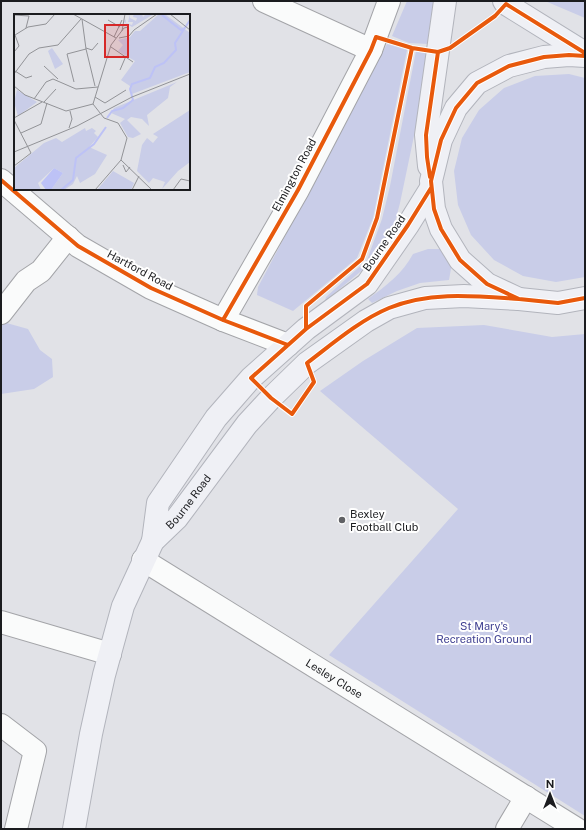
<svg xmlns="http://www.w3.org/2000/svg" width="586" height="830" font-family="'Public Sans',sans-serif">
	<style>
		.green { fill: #c9cde8 }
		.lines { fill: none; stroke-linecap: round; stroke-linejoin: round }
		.minor-casing { stroke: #a3a4a8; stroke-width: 24 }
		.major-casing { stroke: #b2b4bc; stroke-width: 24 }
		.minor { stroke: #fafbfb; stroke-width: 22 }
		.major { stroke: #eff0f5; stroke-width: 22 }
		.cycleway-casing { stroke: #fff; stroke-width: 6 }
		.cycleway { stroke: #e8590c; stroke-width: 4 }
		.poi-dot { fill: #606165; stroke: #fff; stroke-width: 1.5 }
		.labels { text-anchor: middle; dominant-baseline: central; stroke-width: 4; stroke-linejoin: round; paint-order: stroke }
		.street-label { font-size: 11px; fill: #1b1c1f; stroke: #fff }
		.poi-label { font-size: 11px; fill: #1b1c1f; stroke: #fff; text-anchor: start }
		.park-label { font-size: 11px; fill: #404192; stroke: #fff }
		.inset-river { fill: none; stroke: #bdc2f6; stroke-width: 2 }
		.inset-road { fill: none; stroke: #929397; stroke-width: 1 }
		.view { fill: #d62828; fill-opacity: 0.15; stroke: #d62828; stroke-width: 2 }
		.inset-edge { fill: none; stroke: #1b1c1f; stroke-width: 2 }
	</style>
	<rect width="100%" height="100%" fill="#e1e2e7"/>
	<path class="green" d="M 407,1 L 435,1 L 428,44 L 409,43 L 392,36 Z
		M 545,1 L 585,1 L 585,18 Z
		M 387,44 L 407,50 L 373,218 L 357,258 L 293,311 L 257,295 L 258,287 Z
		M 416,51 L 425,53 L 428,57 L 424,88 L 400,203 L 392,233 L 371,263 L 325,301 L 326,297 L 367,260 L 382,219 L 390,186 Z
		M 569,74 L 585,78 L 585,277 L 556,282 L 523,276 L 494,260 L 471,235 L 458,205 L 454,171 L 462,138 L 479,110 L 504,88 L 535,76 Z
		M 428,249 L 442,249 L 452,263 L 449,280 L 420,283 L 397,291 L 372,303 L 368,299 C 386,286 403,273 413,254 Z
		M 1,322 L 3,322 L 28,329 L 40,350 L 52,359 L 53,377 L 34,389 L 1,394 Z
		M 484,325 L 552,337 L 585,334 L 585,816 L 329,655 L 458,509 L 320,391 L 363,361 L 417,328 Z"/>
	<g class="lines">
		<defs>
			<g id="minor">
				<path d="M 264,1 L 371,50"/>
				<path d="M 1,180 L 78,246 L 151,288 L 223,320 L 288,345"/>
				<path d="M 1,313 L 26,281 L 41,271 L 68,237"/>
				<path d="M 223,320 L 298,190 L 371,50 L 389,1"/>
				<path id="s1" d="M 143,560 L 577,829"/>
				<path d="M 1,622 L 110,654"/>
				<path d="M 1,725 L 35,751 L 16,829"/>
				<path d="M 507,829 L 526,797"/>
			</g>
			<g id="major">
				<path d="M 504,1 L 506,4 L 585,53"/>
				<path d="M 585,56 L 569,55 L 544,57 L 509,66 L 477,83 L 456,108 L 441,140 L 431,181 L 434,209 L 441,229 L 460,260 L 487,284 L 519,299 L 558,303 L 585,298"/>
				<path d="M 429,166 L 426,135 L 445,1"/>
				<path d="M 153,541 L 158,503 L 216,418 L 251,378 L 306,329 L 367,284 L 408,225 L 431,188"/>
				<path id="s2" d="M 74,829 L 91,734 L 104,675 L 123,606 L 153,541 L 177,518 L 247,424 L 271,398 L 307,363 L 366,321 L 389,308 L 425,298 L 464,296 L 519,299"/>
			</g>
		</defs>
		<use href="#minor" class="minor-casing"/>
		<use href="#major" class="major-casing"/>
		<use href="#minor" class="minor"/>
		<use href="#major" class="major"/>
		<defs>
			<path id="cycleway" d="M 585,56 L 569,55 L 544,57 L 509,66 L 477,83 L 456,108 L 441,140 L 431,181 L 434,209 L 441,229 L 460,260 L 487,284 L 519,299 L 558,303 L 585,298
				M 430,177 L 427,157 L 426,135 L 438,52
				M 1,180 L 78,246 L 151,288 L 223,320 L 288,345
				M 431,188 L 408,225 L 367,284 L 306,329 L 251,378 L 271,398 L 292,414 L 314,382 L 307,363 C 332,344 360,320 389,308 C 430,291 475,296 519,299
				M 223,320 L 298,190 L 371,50 L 376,37 L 412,48 L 438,52 L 450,48 L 495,16 L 506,4 L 585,53
				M 306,329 L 306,306 L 362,259 L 377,218 L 412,48"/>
		</defs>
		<use href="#cycleway" class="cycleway-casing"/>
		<use href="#cycleway" class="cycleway"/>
	</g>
	<circle class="poi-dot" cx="342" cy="520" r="4"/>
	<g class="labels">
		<g class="street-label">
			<text transform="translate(294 175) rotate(-62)">Elmington Road</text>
			<text transform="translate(384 243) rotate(-55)">Bourne Road</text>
			<text transform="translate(140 270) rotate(28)">Hartford Road</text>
			<text stroke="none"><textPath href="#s2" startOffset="353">Bourne Road</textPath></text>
			<text stroke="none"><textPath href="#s1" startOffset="225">Lesley Close</textPath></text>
		</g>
		<g class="poi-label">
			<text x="350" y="514">Bexley<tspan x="350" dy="13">Football Club</tspan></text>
		</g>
		<g class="park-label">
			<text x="484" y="626">St Mary's<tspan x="484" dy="13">Recreation Ground</tspan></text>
		</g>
	</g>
	<g transform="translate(14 14)">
		<rect width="176" height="176" fill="#e1e2e7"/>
		<path d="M 116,0 L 116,4 L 122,7 L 123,4 L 119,3 L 120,0 L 128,0 L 129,3 L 132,0 L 140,0 L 118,13 L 110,8 L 112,5 L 112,9 L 118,11 L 119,8 L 114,8 ZM 145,0 L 152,1 L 176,19 L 176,58 L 118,80 L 116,72 L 107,66 L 121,47 L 104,37 L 109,31 L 104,26 L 116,23 L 121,17 L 126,17 ZM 38,34 L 49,50 L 41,55 L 34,37 ZM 163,68 L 156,73 L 154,84 L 133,101 L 135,112 L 128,105 L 117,103 L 113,106 L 127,120 L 119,124 L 114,123 L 106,109 L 111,105 L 97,99 L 100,94 ZM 3,76 L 23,88 L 4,102 L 0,88 ZM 176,96 L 176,148 L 164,157 L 148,175 L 151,168 L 139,164 L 135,169 L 123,157 L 128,131 L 133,124 L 139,129 L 144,123 L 139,120 ZM 71,114 L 72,117 L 78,114 L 82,117 L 80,119 L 84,123 L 75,133 L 93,141 L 81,160 L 66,169 L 63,162 L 59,170 L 50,176 L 37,176 L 49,159 L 40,154 L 24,169 L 27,176 L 0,176 L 0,154 L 30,129 L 42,124 L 48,128 ZM 99,157 L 120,169 L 117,176 L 83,176 Z" fill="#c9cde8"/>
		<path d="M 40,154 L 49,159 L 37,176 L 32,176 L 27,169 Z" fill="#bdc2f6"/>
		<path class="inset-river" d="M 148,1 L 167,16 L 171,14M 93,104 L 98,97 L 109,94 L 119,86 L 116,75 L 118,70 L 136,64 L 141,53 L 150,49 L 162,36 L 161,29 L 176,6M 47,176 L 59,166 L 62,144 L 80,130 L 92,113"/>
		<path class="inset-road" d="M 59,0 L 102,24M 156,0 L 176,16M 0,1 L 15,2 L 12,14M 68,5 L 72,35 L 81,72M 94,6 L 106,13M 108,17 L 111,0M 100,23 L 108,6M 105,24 L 115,22 L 120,16 L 143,0M 97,33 L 119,48M 72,34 L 78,36 L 84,29M 0,38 L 5,32 L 1,21 L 14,13 L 32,10 L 41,0M 30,52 L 44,65M 106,56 L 112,42M 1,57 L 12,64 L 18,62M 0,60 L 15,40 L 25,34 L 44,31 L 67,5M 60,68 L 53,40 L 72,35M 0,72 L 11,81 L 52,97 L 79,90M 81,83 L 91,89 L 112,76M 20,85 L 32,68 L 39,65 L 62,75 L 84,73M 30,88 L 42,75M 79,90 L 90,104 L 104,109 L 113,124 L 107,146 L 81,176M 79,90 L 97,31 L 110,14 L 114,13M 0,104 L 28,88M 0,106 L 17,139 L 0,152M 55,114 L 58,105 L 56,97M 7,119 L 27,110 L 33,89M 0,138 L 63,112 L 118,83 L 176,60M 107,146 L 138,176M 109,151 L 112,158 L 116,153M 118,176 L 125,162M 159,176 L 167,165 L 176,167"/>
		<path class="view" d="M 91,11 L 114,11 L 114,43 L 91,43 Z"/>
		<rect width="176" height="176" class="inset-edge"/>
	</g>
	<rect width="586" height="830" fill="none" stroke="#1b1c1f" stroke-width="4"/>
	<g transform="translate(550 794)" stroke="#ffffff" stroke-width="3" paint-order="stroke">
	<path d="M0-3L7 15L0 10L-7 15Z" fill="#1b1c1f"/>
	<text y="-6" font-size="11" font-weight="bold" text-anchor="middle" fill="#1b1c1f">N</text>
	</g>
</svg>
